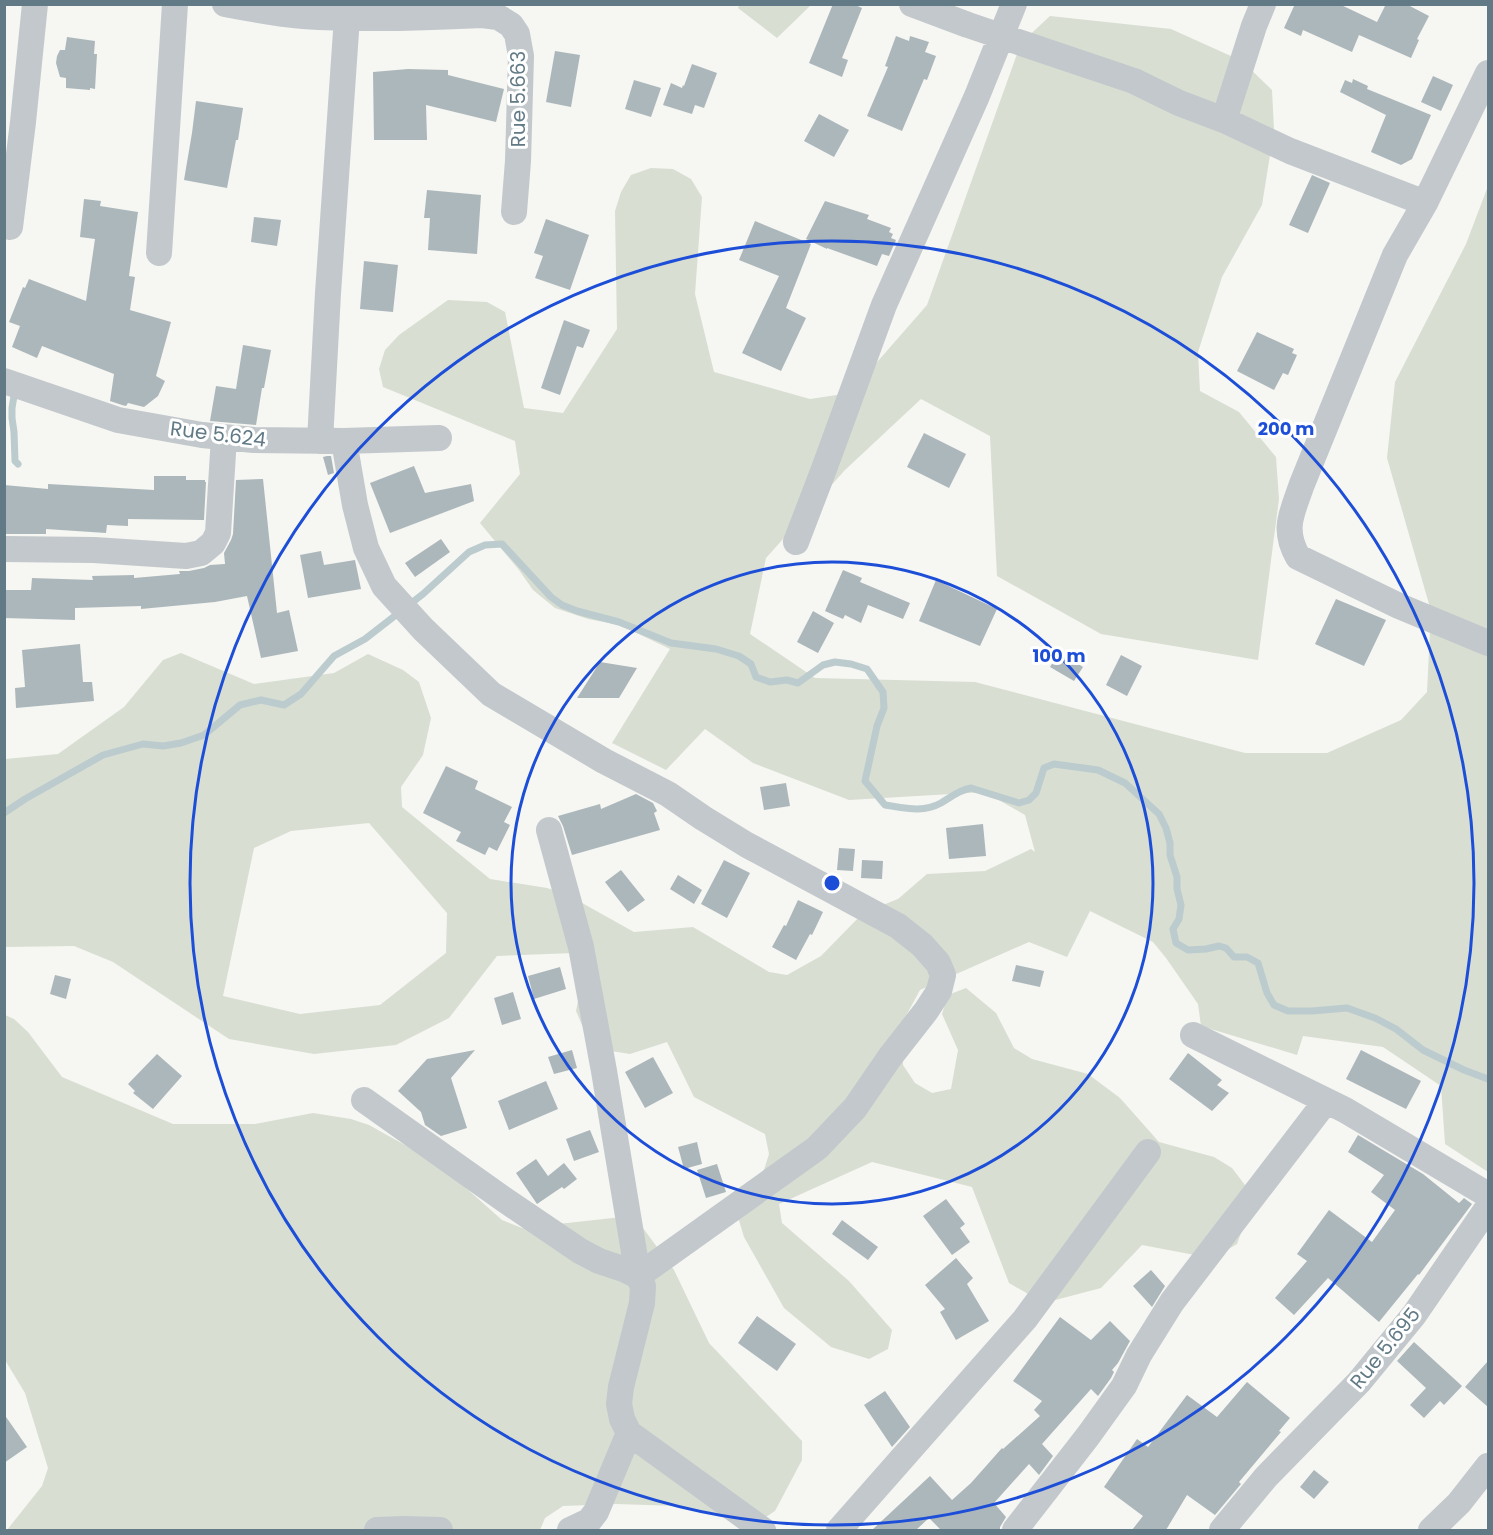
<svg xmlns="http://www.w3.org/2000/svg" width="1493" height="1535" font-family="Poppins,sans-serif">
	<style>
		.green { fill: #d8ded2; fill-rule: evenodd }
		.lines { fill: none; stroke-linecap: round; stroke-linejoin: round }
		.stream { stroke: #bbcbce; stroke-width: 7 }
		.building { fill: #acb7bb }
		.minor { stroke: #c2c8cb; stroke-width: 26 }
		.ring { fill: none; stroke: #1d4ed8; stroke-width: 3 }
		.labels { text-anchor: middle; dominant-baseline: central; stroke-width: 6; stroke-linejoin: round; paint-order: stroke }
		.street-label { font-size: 20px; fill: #617a86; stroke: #fff }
		.centre { fill: #1d4ed8; stroke: #fff; stroke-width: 3 }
		.ring-label { font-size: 18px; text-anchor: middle; font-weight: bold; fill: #1d4ed8; stroke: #fff; stroke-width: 6; stroke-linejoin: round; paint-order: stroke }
	</style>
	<rect width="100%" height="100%" fill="#f6f6f2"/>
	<path class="green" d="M 740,4 L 811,4 L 811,5 L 777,38 L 738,8 Z
		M 1050,16 L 1171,29 L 1242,61 L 1272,90 L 1274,130 L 1262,205 L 1222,277 L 1198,352 L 1200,391 L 1239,412 L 1276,457 L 1279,499 L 1258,660 L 1101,634 L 997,576 L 990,436 L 921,399 L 845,470 L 766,558 L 750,634 L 815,678 L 975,682 L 1245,753 L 1327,753 L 1401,720 L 1427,692 L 1431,611 L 1387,458 L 1395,382 L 1466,244 L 1488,186 L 1488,1172 L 1445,1144 L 1441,1086 L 1383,1047 L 1303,1036 L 1297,1055 L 1201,1026 L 1198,1004 L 1166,958 L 1153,942 L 1090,911 L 1067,957 L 1029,942 L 920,990 L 901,1025 L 903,1065 L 915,1083 L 932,1093 L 951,1089 L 958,1050 L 942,1014 L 948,995 L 966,988 L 996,1013 L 1014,1048 L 1032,1059 L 1088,1074 L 1120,1098 L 1159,1142 L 1214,1157 L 1232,1168 L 1245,1185 L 1247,1206 L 1244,1225 L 1237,1244 L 1220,1254 L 1200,1256 L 1142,1245 L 1101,1288 L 1044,1303 L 1009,1283 L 972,1187 L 872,1162 L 779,1204 L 782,1223 L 849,1281 L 892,1330 L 888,1349 L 869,1359 L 831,1347 L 784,1308 L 744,1237 L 738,1217 L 763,1173 L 769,1154 L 765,1134 L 694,1097 L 667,1042 L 630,1054 L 592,1048 L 576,1011 L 584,972 L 574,953 L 497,956 L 449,1018 L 396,1045 L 314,1054 L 229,1039 L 113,962 L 74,946 L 5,947 L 5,759 L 58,754 L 124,707 L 163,660 L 181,653 L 254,684 L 334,673 L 368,654 L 403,670 L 419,682 L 431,718 L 423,755 L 401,787 L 402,807 L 490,879 L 547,888 L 566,894 L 634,932 L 693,927 L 769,972 L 787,975 L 821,956 L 863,913 L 898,899 L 927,874 L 985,871 L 1031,849 L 1035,852 L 1025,815 L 985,792 L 849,800 L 753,763 L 705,729 L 666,770 L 612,743 L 670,649 L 620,625 L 588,619 L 555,608 L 533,590 L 519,570 L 480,523 L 520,474 L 515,441 L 383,387 L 379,369 L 385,350 L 399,335 L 448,300 L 487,302 L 505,312 L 524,408 L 563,413 L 617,329 L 615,211 L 621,192 L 631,175 L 651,168 L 673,169 L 691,179 L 702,197 L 695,294 L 714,372 L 810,399 L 850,393 L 927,305 L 1021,43 ZM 369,823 L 447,913 L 446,953 L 380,1005 L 300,1014 L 223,996 L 254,848 L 291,831 Z
		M 5,1015 L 14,1019 L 28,1032 L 62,1077 L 173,1124 L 255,1124 L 313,1113 L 351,1119 L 369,1125 L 439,1164 L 502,1220 L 522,1228 L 622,1217 L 640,1224 L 674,1270 L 709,1343 L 802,1441 L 802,1460 L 775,1511 L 758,1522 L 679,1506 L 616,1504 L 563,1506 L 545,1518 L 540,1530 L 7,1530 L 42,1486 L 48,1468 L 25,1393 L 5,1360 Z"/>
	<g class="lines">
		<path class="stream" d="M 15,390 L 12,408 L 12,418 L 14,432 L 15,461 L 18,464
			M 4,813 L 25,799 L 103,755 L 143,744 L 163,746 L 181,743 L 204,735 L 240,705 L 261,700 L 284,705 L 301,694 L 334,656 L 365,639 L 423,594 L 469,552 L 485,545 L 502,544 L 551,597 L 562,605 L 577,611 L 619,622 L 671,643 L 716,649 L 739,656 L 751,664 L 756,677 L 770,682 L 787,680 L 798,683 L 823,665 L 835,662 L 851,664 L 867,669 L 883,692 L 884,708 L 877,726 L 865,781 L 885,805 C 905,808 923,813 941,803 C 951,797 959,790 971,788 L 1019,803 L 1029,800 L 1036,793 L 1044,768 L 1054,764 L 1098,770 L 1125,783 L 1159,814 L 1166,828 L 1170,843 L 1170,855 L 1177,877 L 1177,889 L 1181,905 L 1179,919 L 1173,929 L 1176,943 L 1188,950 L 1206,949 L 1219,946 L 1226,948 L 1234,957 L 1247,957 L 1258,963 L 1267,993 L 1274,1005 L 1288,1011 L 1312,1011 L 1347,1008 L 1375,1018 L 1396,1029 L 1423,1050 L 1464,1070 L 1488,1079"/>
	</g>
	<path class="building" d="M 833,4 L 853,4 L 862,8 L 842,58 L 848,60 L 842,77 L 809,63 Z
		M 1295,4 L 1339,4 L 1377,22 L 1386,4 L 1406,4 L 1429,16 L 1417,39 L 1419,40 L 1411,58 L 1359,35 L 1352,52 L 1303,30 L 1301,36 L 1284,28 Z
		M 896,36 L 909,41 L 910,36 L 929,42 L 925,52 L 936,56 L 927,80 L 924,79 L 902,131 L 867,116 L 888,67 L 885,66 Z
		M 67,37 L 95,41 L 94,54 L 97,54 L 95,89 L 90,88 L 90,90 L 66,88 L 66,78 L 60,77 L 56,63 L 57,56 L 60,50 L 65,50 Z
		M 555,51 L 580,55 L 571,107 L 546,102 Z
		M 692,64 L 717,73 L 704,108 L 695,105 L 692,114 L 663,105 L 671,83 L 682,88 L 683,85 L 684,86 Z
		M 408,69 L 448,70 L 448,75 L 504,89 L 496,122 L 426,105 L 427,140 L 374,140 L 373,72 Z
		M 1433,76 L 1453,85 L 1441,111 L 1421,102 Z
		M 1353,79 L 1368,86 L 1367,89 L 1431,115 L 1412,159 L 1401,165 L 1371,152 L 1386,115 L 1340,92 L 1345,80 L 1352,83 Z
		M 634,80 L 661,88 L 651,117 L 625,109 Z
		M 196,101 L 243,108 L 238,140 L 236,140 L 227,188 L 184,180 L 192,133 Z
		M 819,114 L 849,130 L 834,157 L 804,141 Z
		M 1312,175 L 1330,183 L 1308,233 L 1289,225 Z
		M 427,190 L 481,195 L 477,254 L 428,250 L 430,218 L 424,218 Z
		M 84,199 L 101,201 L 100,206 L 138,212 L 129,276 L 135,277 L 130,310 L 171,322 L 156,376 L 165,381 L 158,396 L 144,407 L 128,403 L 126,406 L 122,405 L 110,401 L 114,374 L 42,346 L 37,358 L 12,347 L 20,326 L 9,322 L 23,287 L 25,288 L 29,279 L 86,301 L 95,239 L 80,237 Z
		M 825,201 L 869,215 L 867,219 L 891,228 L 889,232 L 893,234 L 891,238 L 896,240 L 889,256 L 882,254 L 877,266 L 827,248 L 827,249 L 806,239 Z
		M 254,217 L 281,220 L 277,246 L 251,242 Z
		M 546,219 L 589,235 L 570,290 L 535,278 L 543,256 L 534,253 Z
		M 755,221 L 811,244 L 786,308 L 806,318 L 781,371 L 742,353 L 779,276 L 739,260 Z
		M 364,261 L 398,265 L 393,312 L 360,309 Z
		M 564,320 L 590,330 L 583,348 L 577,346 L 560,395 L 541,388 Z
		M 1257,332 L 1294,349 L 1292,353 L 1297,355 L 1288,375 L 1283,373 L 1274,390 L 1237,371 Z
		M 243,345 L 271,350 L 264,388 L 262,388 L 256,425 L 210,421 L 216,386 L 236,389 Z
		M 924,433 L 966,454 L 949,488 L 907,467 Z
		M 327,456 L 331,456 L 334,473 L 328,475 L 323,457 Z
		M 414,466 L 425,493 L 471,484 L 474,501 L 390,533 L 370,483 Z
		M 154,476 L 186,476 L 186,480 L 205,480 L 205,482 L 206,482 L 204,520 L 128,519 L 128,526 L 107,525 L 106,533 L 46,529 L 46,534 L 4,534 L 4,485 L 48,489 L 48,484 L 154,490 Z
		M 263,479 L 277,613 L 289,610 L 298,651 L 261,658 L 247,596 L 215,602 L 141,609 L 141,606 L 75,608 L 75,620 L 4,618 L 4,590 L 31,590 L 32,578 L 93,580 L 92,576 L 134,575 L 134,578 L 180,574 L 179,571 L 189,571 L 204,568 L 210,565 L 225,564 L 224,553 L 231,540 L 233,534 L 236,480 Z
		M 441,539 L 450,552 L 415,577 L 405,563 Z
		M 321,551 L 324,565 L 355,560 L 361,589 L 308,598 L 300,555 Z
		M 843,570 L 862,578 L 860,582 L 910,603 L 903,619 L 868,605 L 861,623 L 845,615 L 843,619 L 825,611 Z
		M 936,580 L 997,609 L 980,646 L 919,621 Z
		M 1336,599 L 1386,620 L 1364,666 L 1315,644 Z
		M 813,611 L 834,623 L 818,653 L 797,642 Z
		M 80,644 L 83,682 L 92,682 L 94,701 L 16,708 L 15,688 L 25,687 L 22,650 Z
		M 1059,652 L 1083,667 L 1074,681 L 1050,667 Z
		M 1121,655 L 1142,666 L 1127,696 L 1106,685 Z
		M 600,662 L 637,668 L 619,698 L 577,698 Z
		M 446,766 L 478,781 L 475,789 L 512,807 L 504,822 L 510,825 L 497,851 L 489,847 L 485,855 L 456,841 L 461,832 L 423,813 Z
		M 786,783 L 790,806 L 764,810 L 760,787 Z
		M 636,794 L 653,803 L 657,811 L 654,813 L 660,830 L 572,855 L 563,826 L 558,816 L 600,804 L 601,809 Z
		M 983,824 L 986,856 L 949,859 L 946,828 Z
		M 839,848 L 855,849 L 853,871 L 837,870 Z
		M 724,860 L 750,873 L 727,918 L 701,904 Z
		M 862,860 L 883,861 L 882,879 L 861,878 Z
		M 621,870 L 645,900 L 628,912 L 605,882 Z
		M 678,875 L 702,890 L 694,904 L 670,889 Z
		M 798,900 L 823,912 L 812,935 L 810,934 L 796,960 L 772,947 L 784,925 L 786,926 Z
		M 1016,965 L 1044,971 L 1040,987 L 1012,981 Z
		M 560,967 L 566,989 L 534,999 L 528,976 Z
		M 55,975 L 71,979 L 66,999 L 50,994 Z
		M 513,992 L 521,1019 L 502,1025 L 494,998 Z
		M 475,1050 L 451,1078 L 467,1128 L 441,1136 L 425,1125 L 421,1112 L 398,1091 L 427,1059 Z
		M 572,1050 L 577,1068 L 554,1074 L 548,1057 Z
		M 1361,1050 L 1421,1081 L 1406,1109 L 1346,1079 Z
		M 1188,1053 L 1222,1080 L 1217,1085 L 1229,1093 L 1212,1111 L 1169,1079 Z
		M 157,1054 L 182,1076 L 153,1109 L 133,1093 L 135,1091 L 128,1084 Z
		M 653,1057 L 673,1093 L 645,1108 L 625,1072 Z
		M 546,1081 L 558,1109 L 509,1130 L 498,1101 Z
		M 590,1130 L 599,1152 L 574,1161 L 566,1139 Z
		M 1358,1135 L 1423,1174 L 1459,1203 L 1464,1198 L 1472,1204 L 1419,1275 L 1418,1274 L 1379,1322 L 1328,1278 L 1294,1315 L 1275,1298 L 1307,1261 L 1297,1254 L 1329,1210 L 1372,1242 L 1395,1210 L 1371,1192 L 1384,1175 L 1348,1152 Z
		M 697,1142 L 702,1164 L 684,1169 L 678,1147 Z
		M 536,1159 L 548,1176 L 564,1163 L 577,1179 L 564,1189 L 562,1187 L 537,1204 L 516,1173 Z
		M 717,1164 L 726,1192 L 706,1198 L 697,1170 Z
		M 946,1199 L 965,1224 L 960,1228 L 970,1242 L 952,1255 L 923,1216 Z
		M 842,1220 L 878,1247 L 868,1260 L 832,1234 Z
		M 956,1258 L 973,1278 L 967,1284 L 989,1321 L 956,1340 L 940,1312 L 945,1309 L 925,1285 Z
		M 1151,1270 L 1165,1286 L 1152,1307 L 1133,1286 Z
		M 757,1316 L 796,1344 L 777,1371 L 738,1343 Z
		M 1060,1317 L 1091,1340 L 1110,1321 L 1130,1341 L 1118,1363 L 1112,1370 L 1114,1372 L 1111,1378 L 1098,1396 L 1091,1389 L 1042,1444 L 1053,1456 L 1039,1475 L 1029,1464 L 994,1503 L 1006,1517 L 1000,1527 L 1000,1530 L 941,1530 L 929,1518 L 916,1530 L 872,1530 L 930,1476 L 952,1500 L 971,1483 L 1002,1448 L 1003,1449 L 1040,1416 L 1034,1410 L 1042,1401 L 1013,1381 Z
		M 1414,1342 L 1462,1386 L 1444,1405 L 1440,1401 L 1424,1418 L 1410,1405 L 1426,1388 L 1397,1361 Z
		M 1488,1361 L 1488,1407 L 1465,1387 Z
		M 1247,1382 L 1290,1418 L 1279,1431 L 1281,1432 L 1239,1482 L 1241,1484 L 1215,1515 L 1187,1495 L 1166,1530 L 1132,1530 L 1143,1516 L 1104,1487 L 1137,1439 L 1148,1447 L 1187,1395 L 1217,1417 Z
		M 885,1391 L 910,1427 L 892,1447 L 864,1405 Z
		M 4,1414 L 27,1447 L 4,1463 Z
		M 1314,1470 L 1329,1482 L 1314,1499 L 1300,1487 Z"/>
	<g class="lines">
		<path class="minor" d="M 225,4 C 251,9 277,14 303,16 C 362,20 422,18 482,15 L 498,17 L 511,25 L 517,34 L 521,56 L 518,161 L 514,212
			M 912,4 L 968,25 L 1134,81 L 1179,103 L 1224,120 L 1290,151 L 1425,203
			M 1488,73 L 1425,203 L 1395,255 L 1302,484 C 1292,513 1282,529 1298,557 L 1399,606 L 1488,643
			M 1224,120 L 1254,26 L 1263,4
			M 10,227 L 23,122 L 35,4
			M 159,253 L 175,4
			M 4,381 L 118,420 L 202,435 L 254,440 L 344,441 L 439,438
			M 320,441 L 328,293 L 347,17
			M 344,441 L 355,505 L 366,548 L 384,586 L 423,629 L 491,694 L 604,761 L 668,794 L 703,818 L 747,845 L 898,926 L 922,945 L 938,963 L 943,975 L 939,991 L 926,1011 L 890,1057 L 855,1108 L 817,1148 L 638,1276 L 604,1071 L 581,947 L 549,830
			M 796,542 L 824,469 L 884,305 L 977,96 L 1014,4
			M 4,549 L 94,550 L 186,556 L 201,553 L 213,543 L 218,533 L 224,437
			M 1193,1035 L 1345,1110 L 1488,1195
			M 364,1100 L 502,1198 L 580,1251 L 599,1261 L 626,1270 L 638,1276 L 643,1286 L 642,1303 L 621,1387 L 619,1404 L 622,1419 L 629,1433 L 763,1530
			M 377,1530 L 404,1529 L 440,1530
			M 570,1530 L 589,1521 L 596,1512 L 629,1433
			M 839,1530 L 1025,1319 L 1148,1152
			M 1015,1530 L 1088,1436 L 1124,1386 L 1139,1355 L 1172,1302 L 1326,1101
			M 1222,1530 L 1266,1477 L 1359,1382 L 1414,1315 L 1488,1207
			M 1431,1530 L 1459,1503 L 1488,1466"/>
	</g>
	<g class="ring">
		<circle cx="832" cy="883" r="321"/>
		<circle cx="832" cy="883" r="642"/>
	</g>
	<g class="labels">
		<g class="street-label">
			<text transform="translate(518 99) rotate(-90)">Rue 5.663</text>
			<text transform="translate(218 434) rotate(7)">Rue 5.624</text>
			<text transform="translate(1385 1348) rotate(-51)">Rue 5.695</text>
		</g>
	</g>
	<circle cx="832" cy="883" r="9" class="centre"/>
	<g class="ring-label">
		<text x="1286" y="435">200 m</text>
		<text x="1059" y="662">100 m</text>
	</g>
	<rect width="1493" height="1535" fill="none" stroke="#617a86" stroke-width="12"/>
</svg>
